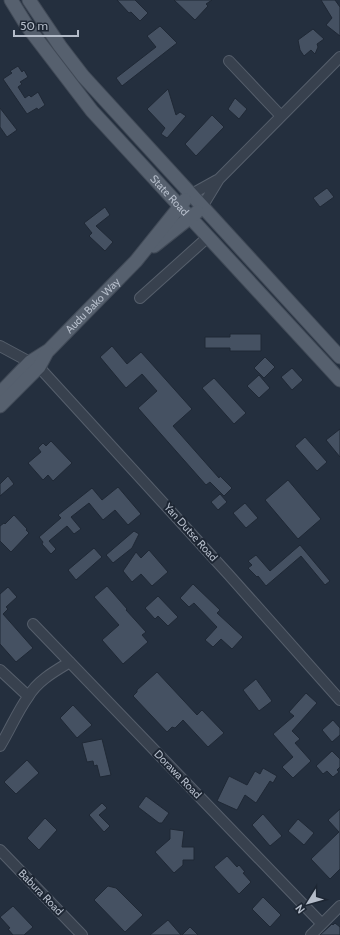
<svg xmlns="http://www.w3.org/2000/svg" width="340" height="935" font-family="Cabin,sans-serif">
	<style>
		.building { fill: #455162; stroke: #1f2835 }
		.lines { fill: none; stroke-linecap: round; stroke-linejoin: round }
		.minor-casing { stroke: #565f6c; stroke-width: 12 }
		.major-casing { stroke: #414a57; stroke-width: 15 }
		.minor { stroke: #38414e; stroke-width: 10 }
		.major { stroke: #56606e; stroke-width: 13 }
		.labels { text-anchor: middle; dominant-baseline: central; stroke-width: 4; stroke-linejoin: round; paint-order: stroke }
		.street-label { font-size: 11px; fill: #b4bcc9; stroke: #1d2633 }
	</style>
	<rect width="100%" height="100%" fill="#242f3e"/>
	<path class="building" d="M 117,0 L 135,0 L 148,13 L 140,21 L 131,12 L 129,13 Z
		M 174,0 L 212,0 L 206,4 L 208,6 L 195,20 Z
		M 321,0 L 335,0 L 340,7 L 340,36 L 326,25 L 332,18 Z
		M 160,26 L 177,43 L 122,86 L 116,78 L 156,47 L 147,36 Z
		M 313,29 L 324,39 L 317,44 L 318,47 L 315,54 L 311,50 L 304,56 L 300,50 L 298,40 Z
		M 18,66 L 22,72 L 24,70 L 28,77 L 20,82 L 22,84 L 18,87 L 25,98 L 29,95 L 31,97 L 38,92 L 45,105 L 38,110 L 37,108 L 27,114 L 3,79 L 12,73 L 10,71 Z
		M 168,89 L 176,115 L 180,112 L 186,116 L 167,138 L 161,134 L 165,128 L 147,109 Z
		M 235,98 L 247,109 L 239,119 L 228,109 Z
		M 0,108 L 17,130 L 7,137 L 0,127 Z
		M 212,115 L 224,127 L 196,156 L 185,144 Z
		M 327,188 L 334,197 L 320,207 L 313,198 Z
		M 105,207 L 110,215 L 96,226 L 113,242 L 105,251 L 89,236 L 92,233 L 84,223 Z
		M 230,334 L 261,334 L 261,351 L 230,351 L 230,348 L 205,348 L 205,337 L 230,337 Z
		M 112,346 L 127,364 L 141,352 L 192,409 L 173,426 L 219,478 L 220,476 L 232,488 L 224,496 L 210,482 L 206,485 L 138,408 L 157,391 L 142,374 L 126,388 L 100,357 Z
		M 265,357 L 275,367 L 264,378 L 254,368 Z
		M 292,368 L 303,380 L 292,390 L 281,377 Z
		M 259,375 L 270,388 L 259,398 L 247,386 Z
		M 214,378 L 246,413 L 234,424 L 202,388 Z
		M 340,429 L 340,457 L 326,440 Z
		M 305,437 L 327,462 L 317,471 L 295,446 Z
		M 51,441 L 72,463 L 53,481 L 48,475 L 43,480 L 28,463 L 41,452 L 38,448 L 43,443 L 46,446 Z
		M 8,476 L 14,484 L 0,496 L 0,484 Z
		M 288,480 L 321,519 L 298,539 L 265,500 Z
		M 118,487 L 141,514 L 128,525 L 115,510 L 103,520 L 89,503 L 71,517 L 81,529 L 74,534 L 67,526 L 49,541 L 56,549 L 51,554 L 42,544 L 43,542 L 39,537 L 61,518 L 58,515 L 92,488 L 102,500 Z
		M 220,494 L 227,502 L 218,510 L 211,502 Z
		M 245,503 L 258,518 L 246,528 L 233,513 Z
		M 14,515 L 27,529 L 26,530 L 29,533 L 11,552 L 0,541 L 0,526 L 4,523 L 5,524 Z
		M 134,531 L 139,534 L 132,548 L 113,563 L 106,555 Z
		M 300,545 L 330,581 L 325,585 L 301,556 L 266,586 L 258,576 L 257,577 L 248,568 L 252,565 L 248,561 L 256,555 L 270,571 Z
		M 94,548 L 102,557 L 76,580 L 68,570 Z
		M 149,550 L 168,572 L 152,586 L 141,574 L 132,582 L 123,571 L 136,552 L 141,558 Z
		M 193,584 L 220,610 L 217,613 L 243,637 L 232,649 L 221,639 L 213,647 L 205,640 L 217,627 L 194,603 L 189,607 L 180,598 Z
		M 107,586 L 127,609 L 126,610 L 146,632 L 142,635 L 148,642 L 123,664 L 102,640 L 119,625 L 94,597 Z
		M 8,587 L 17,597 L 6,607 L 8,609 L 3,614 L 33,648 L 16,662 L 0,644 L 0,594 Z
		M 158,596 L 178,617 L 168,626 L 158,616 L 155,619 L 145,608 Z
		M 157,672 L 197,715 L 202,710 L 224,733 L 208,747 L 183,720 L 175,728 L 172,727 L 167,732 L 133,696 L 137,692 L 137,690 Z
		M 256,679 L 272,701 L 259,711 L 243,690 Z
		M 306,693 L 317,703 L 292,731 L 300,739 L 295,743 L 311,761 L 293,778 L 282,767 L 293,757 L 273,734 L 294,716 L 289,712 Z
		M 73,705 L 92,725 L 77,738 L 60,718 Z
		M 333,720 L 340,728 L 340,735 L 332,742 L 322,730 Z
		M 102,739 L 111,775 L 100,777 L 97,765 L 94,766 L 93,761 L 87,762 L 82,743 Z
		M 332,751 L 340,759 L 340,767 L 337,770 L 339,772 L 333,777 L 327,771 L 323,774 L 316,766 Z
		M 27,760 L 39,773 L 16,794 L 4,782 Z
		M 263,768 L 277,776 L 273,783 L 270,781 L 256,803 L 245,795 L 237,810 L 217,801 L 229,776 L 247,785 L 255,771 L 260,774 Z
		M 146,796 L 169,813 L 162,823 L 159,823 L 138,807 Z
		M 102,803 L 107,808 L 99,815 L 110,826 L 104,832 L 89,815 Z
		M 340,809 L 340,869 L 330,879 L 311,859 L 339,832 L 328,820 Z
		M 263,814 L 282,836 L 270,846 L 252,825 Z
		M 45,818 L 57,830 L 39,850 L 27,838 Z
		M 298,819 L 314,833 L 304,845 L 288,831 Z
		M 170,829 L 184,831 L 182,847 L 194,847 L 194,860 L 183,860 L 183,865 L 174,873 L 155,852 L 170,839 Z
		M 227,856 L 237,867 L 239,865 L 245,872 L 243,873 L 251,882 L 239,894 L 214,867 Z
		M 108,886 L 116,888 L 143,915 L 125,932 L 94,900 Z
		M 263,897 L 281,915 L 270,927 L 252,909 Z
		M 13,906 L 33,927 L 24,935 L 13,935 L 8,929 L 10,928 L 0,917 Z
		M 168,920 L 181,935 L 150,935 Z
		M 335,923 L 340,927 L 340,935 L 320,935 L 332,924 L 333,925 Z
		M 190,927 L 198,935 L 182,935 Z"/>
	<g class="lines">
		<defs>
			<path id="minor" d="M 229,61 L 281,116
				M 190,195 L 217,180
				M 202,207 L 219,179 L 340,57
				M 140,298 L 208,237
				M 0,346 L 39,367 L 229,575 L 340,700
				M 33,624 L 322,924
				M 0,670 L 28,696
				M 0,746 C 10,730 17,712 28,697 C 37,681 55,671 70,662
				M 0,850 L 82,935
				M 311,935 L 340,906"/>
			<g id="major">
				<path id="s1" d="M 11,0 L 27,26 L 92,111 L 340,380"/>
				<path d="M 29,0 L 60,46 L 83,76 L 340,357"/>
				<path d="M 154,246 L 197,212"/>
				<path id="s2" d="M 0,393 L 30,362 L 49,350 L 136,261 L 185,200"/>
				<path d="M 0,406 L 39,367 L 47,352"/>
			</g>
		</defs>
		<use href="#minor" class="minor-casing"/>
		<use href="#major" class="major-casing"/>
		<use href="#minor" class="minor"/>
		<use href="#major" class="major"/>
	</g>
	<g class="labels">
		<g class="street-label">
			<text stroke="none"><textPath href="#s1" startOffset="252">State Road</textPath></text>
			<text stroke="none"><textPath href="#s2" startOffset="128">Audu Bako Way</textPath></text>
			<text transform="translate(191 532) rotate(48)">Yan Dutse Road</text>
			<text transform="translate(178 774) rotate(46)">Dorawa Road</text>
			<text transform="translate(41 892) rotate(46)">Babura Road</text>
		</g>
	</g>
	<g transform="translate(308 903) rotate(233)" stroke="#1d2633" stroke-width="3" paint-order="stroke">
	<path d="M0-3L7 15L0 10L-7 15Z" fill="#b4bcc9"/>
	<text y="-6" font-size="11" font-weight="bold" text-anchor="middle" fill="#b4bcc9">N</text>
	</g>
	<path d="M14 30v6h64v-6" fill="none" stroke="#b4bcc9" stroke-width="2"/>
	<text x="20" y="30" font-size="12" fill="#b4bcc9" stroke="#1d2633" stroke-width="3" paint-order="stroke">50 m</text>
</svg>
